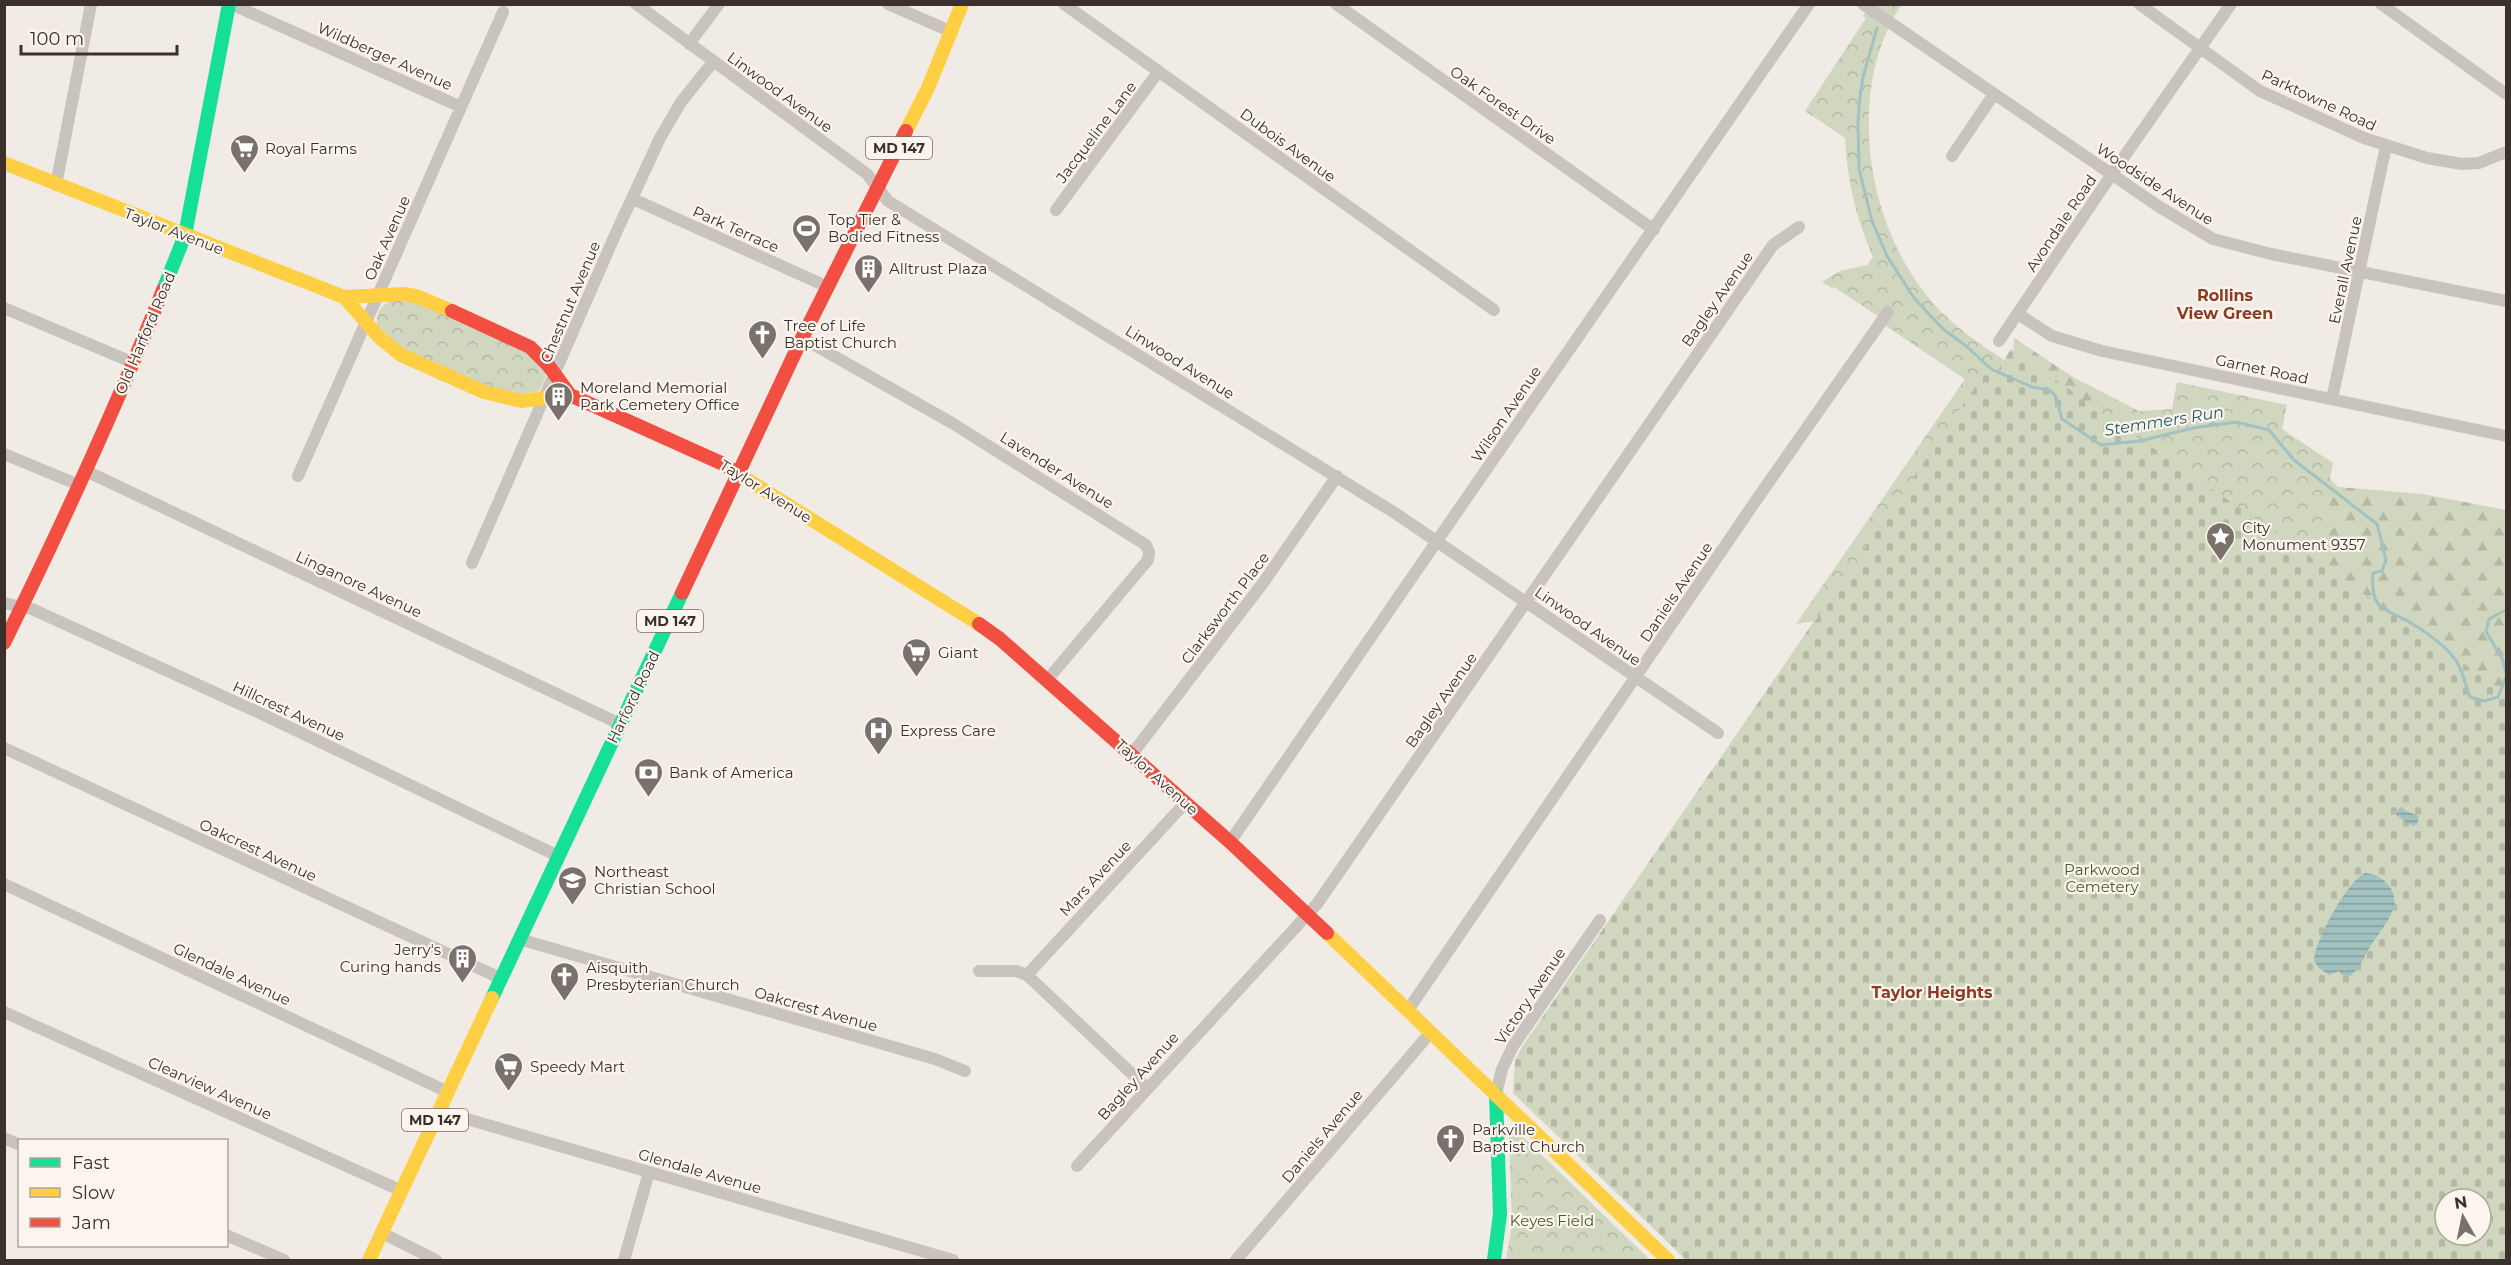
<svg xmlns="http://www.w3.org/2000/svg" width="2511" height="1265" font-family="Montserrat,sans-serif">
	<style>
		.forest { fill: url(#forest-firs) }
		.cemetery { fill: url(#cemetery-stones); fill-rule: evenodd }
		.park { fill: url(#park-crowns) }
		.water { fill: url(#water-rules) }
		.lines { fill: none; stroke-linecap: round; stroke-linejoin: round }
		.stream { stroke: #a1c2c1; stroke-width: 3 }
		.street { stroke: #c9c3be; stroke-width: 12 }
		.fast { stroke: #16e098; stroke-width: 14 }
		.slow { stroke: #ffcf43; stroke-width: 14 }
		.jam { stroke: #f24e42; stroke-width: 14 }
		.labels { text-anchor: middle; dominant-baseline: central; stroke-width: 4.5; stroke-linejoin: round; paint-order: stroke }
		.shield { fill: #fbf5ee; stroke: #756b66; stroke-width: 1.5 }
		.shield-label { font-size: 14px; font-weight: bold; fill: #3b302b }
		.street-label { font-size: 15px; fill: #3b302b; stroke: #fbf5ee }
		.poi-label { font-size: 15px; fill: #3b302b; stroke: #fbf5ee; text-anchor: start }
		.park-label { font-size: 15px; fill: #4a5a2e; stroke: #fbf5ee }
		.neighbourhood-label { font-size: 16px; font-weight: bold; fill: #8c3b22; stroke: #fbf5ee }
		.water-label { font-size: 16px; font-style: italic; fill: #1f5a5e; stroke: #fbf5ee }
	</style>
	<defs>
		<pattern id="forest-firs" width="22" height="20" patternUnits="userSpaceOnUse" patternTransform="scale(1.5)"><rect width="22" height="20" fill="#d1d6bf"/><path d="M5 1l3.5 6h-7zM16 11l3.5 6h-7z" fill="#b4b8a4"/></pattern>
		<pattern id="cemetery-stones" width="16" height="16" patternUnits="userSpaceOnUse" patternTransform="scale(1.5)"><rect width="16" height="16" fill="#d1d6bf"/><path d="M2 7V4a2 2 0 0 1 4 0v3zM10 15v-3a2 2 0 0 1 4 0v3z" fill="#b4b8a4"/></pattern>
		<pattern id="park-crowns" width="20" height="18" patternUnits="userSpaceOnUse" patternTransform="scale(1.5)"><rect width="20" height="18" fill="#d1d6bf"/><path d="M2 6a3 3 0 1 1 6 0M12 15a3 3 0 1 1 6 0" fill="none" stroke="#b4b8a4"/></pattern>
		<pattern id="water-rules" width="6" height="5" patternUnits="userSpaceOnUse" patternTransform="scale(1.5)"><rect width="6" height="5" fill="#a1c2c1"/><path d="M0 2.5h6" fill="none" stroke="#849e9d"/></pattern>
	</defs>
	<rect width="100%" height="100%" fill="#f0ebe5"/>
	<path class="forest" d="M 2014,338 L 2073,377 L 2150,417 L 2289,436 L 2338,487 L 2422,494 L 2506,510 L 2506,849 L 2010,397 Z"/>
	<path class="cemetery" d="M 2011,349 L 2506,693 L 2506,1260 L 1686,1260 L 1513,1093 L 1515,1060 L 1522,1047 L 1987,369 L 1995,374 ZM 2445,1199 L 2481,1199 L 2481,1235 L 2445,1235 Z"/>
	<path class="park" d="M 1871,5 L 1901,5 C 1847,88 1865,216 1924,292 C 1946,321 1974,340 2004,360 L 1995,374 L 1987,370 L 1815,621 L 1796,624 L 1965,379 L 1886,326 L 1888,323 L 1834,287 L 1832,288 L 1822,282 L 1840,271 L 1867,265 L 1873,257 C 1856,218 1847,180 1845,138 L 1805,111 L 1866,18 L 1863,16 Z
		M 404,298 L 523,348 L 545,370 L 545,379 L 539,391 L 508,396 L 409,354 L 377,325 C 375,306 389,300 404,298 Z
		M 2177,382 L 2287,405 L 2282,429 L 2333,463 L 2314,559 L 2098,410 L 2113,405 L 2125,412 L 2172,409 Z
		M 1513,1130 L 1517,1131 L 1649,1259 L 1506,1260 L 1512,1223 L 1509,1136 Z"/>
	<path class="water" d="M 2402,807 L 2406,811 L 2419,816 L 2417,825 L 2413,826 L 2396,815 L 2399,808 Z
		M 2365,873 C 2384,874 2401,893 2392,912 C 2387,924 2378,934 2371,945 C 2363,958 2363,965 2350,976 L 2342,975 L 2339,971 L 2329,975 L 2319,968 L 2314,961 C 2314,942 2348,880 2365,873 Z"/>
	<g class="lines">
		<path class="stream" d="M 1877,28 L 1863,77 L 1860,96 L 1858,122 L 1859,169 L 1872,221 L 1887,256 L 1914,298 L 1943,329 L 1966,346 L 1991,369 L 2032,387 L 2049,390 L 2055,395 L 2062,419 L 2101,445 L 2140,441 L 2193,428 L 2236,422 L 2269,430 L 2294,460 L 2377,524 L 2386,560 L 2382,571 L 2373,573 C 2370,612 2384,607 2411,623 C 2426,632 2447,647 2457,662 C 2463,672 2466,686 2470,697 L 2484,701 L 2498,697 L 2506,677
			M 2506,610 L 2489,619 L 2486,632 L 2502,658 L 2506,672"/>
		<path class="street" d="M 231,4 L 461,107
			M 636,4 L 867,174 L 888,201 L 1395,513 L 1718,733
			M 888,4 L 952,32
			M 1064,4 L 1494,310
			M 1336,4 L 1654,230
			M 1863,4 L 2158,206 L 2213,239 L 2271,254 L 2506,301
			M 2139,4 L 2260,91 L 2364,138 L 2427,158 L 2462,164 L 2479,163 L 2506,152
			M 2381,4 L 2506,94
			M 689,44 L 719,4
			M 1952,156 L 1994,94
			M 56,185 L 91,4
			M 633,199 L 828,287
			M 1056,210 L 1159,71
			M 4,308 L 134,363
			M 2018,314 L 2052,336 L 2102,351 L 2506,436
			M 802,338 L 952,423 L 1146,545 L 1149,552 L 1148,560 L 1048,679
			M 1999,341 L 2112,174 L 2231,4
			M 2332,399 L 2386,146
			M 4,454 L 79,485
			M 86,471 L 620,724
			M 298,476 L 503,12
			M 472,563 L 615,235 L 660,138 L 681,102 L 713,62
			M 4,603 L 32,609 L 264,715 L 558,856
			M 4,748 L 500,978
			M 1132,754 L 1263,583 L 1337,476
			M 1230,842 C 1421,561 1616,284 1809,4
			M 4,884 L 448,1092
			M 519,939 L 935,1059 L 965,1071
			M 979,971 L 1016,971 L 1027,975 L 1147,1088
			M 1027,975 L 1186,802
			M 1408,1010 L 1757,499 L 1888,312
			M 4,1012 L 402,1191
			M 1496,1094 L 1502,1069 L 1513,1046 L 1600,920
			M 439,1111 L 953,1260
			M 4,1138 L 20,1145
			M 1077,1166 L 1317,904 L 1773,245 L 1799,227
			M 382,1233 L 436,1260
			M 226,1235 L 284,1260
			M 624,1260 L 649,1172
			M 1236,1260 L 1431,1032"/>
		<path class="fast" d="M 163,290 L 185,235 L 229,4
			M 492,998 L 682,593
			M 1494,1260 L 1500,1214 L 1496,1094"/>
		<path class="slow" d="M 906,131 L 928,88 L 962,4
			M 4,163 L 344,297 L 404,294 L 416,296 L 452,311
			M 344,297 L 379,337 L 401,355 L 484,392 L 521,401 L 570,395
			M 740,475 L 979,624
			M 1327,933 L 1668,1260
			M 369,1260 L 492,998"/>
		<path class="jam" d="M 452,311 L 530,347 L 548,365 L 570,395 L 721,463 L 740,475
			M 682,593 L 802,338 L 906,131
			M 979,624 L 1000,639 L 1230,842 L 1327,933
			M 4,643 C 61,527 115,410 163,290"/>
	</g>
	<defs>
		<symbol id="supermarket-pin" viewBox="-11 -11 22 30"><path d="M0 17L-7.5 6A9.5 9.5 0 1 1 7.5 6Z" fill="#7a716c" stroke="#fbf5ee"/><path d="M-6-5.5h2.5l.6 2H6L4.5 2H-2.5L-4.4-4H-6ZM-1.5 3.2a1.3 1.3 0 1 0 .1 0ZM3 3.2a1.3 1.3 0 1 0 .1 0Z" fill="#fff"/></symbol>
		<symbol id="stadium-pin" viewBox="-11 -11 22 30"><path d="M0 17L-7.5 6A9.5 9.5 0 1 1 7.5 6Z" fill="#7a716c" stroke="#fbf5ee"/><path d="M0-5a6.5 5 0 1 0 0 10a6.5 5 0 1 0 0-10ZM-3.5-1.8h7v3.6h-7Z" fill="#fff"/></symbol>
		<symbol id="building-pin" viewBox="-11 -11 22 30"><path d="M0 17L-7.5 6A9.5 9.5 0 1 1 7.5 6Z" fill="#7a716c" stroke="#fbf5ee"/><path d="M-4-6H4V6H1V3H-1V6H-4ZM-2.5-4.3h1.7v1.8h-1.7ZM.8-4.3h1.7v1.8H.8ZM-2.5-1h1.7V.8h-1.7ZM.8-1h1.7V.8H.8Z" fill="#fff"/></symbol>
		<symbol id="church-pin" viewBox="-11 -11 22 30"><path d="M0 17L-7.5 6A9.5 9.5 0 1 1 7.5 6Z" fill="#7a716c" stroke="#fbf5ee"/><path d="M-1.2-6h2.4v3.5h3.3v2.4h-3.3V6h-2.4V-.1h-3.3v-2.4h3.3Z" fill="#fff"/></symbol>
		<symbol id="sight-pin" viewBox="-11 -11 22 30"><path d="M0 17L-7.5 6A9.5 9.5 0 1 1 7.5 6Z" fill="#7a716c" stroke="#fbf5ee"/><path d="M0-6L1.8-2.2L6-1.7L2.9 1.2L3.7 5.4L0 3.3L-3.7 5.4L-2.9 1.2L-6-1.7L-1.8-2.2Z" fill="#fff"/></symbol>
		<symbol id="hospital-pin" viewBox="-11 -11 22 30"><path d="M0 17L-7.5 6A9.5 9.5 0 1 1 7.5 6Z" fill="#7a716c" stroke="#fbf5ee"/><path d="M-5-5h3v3.5h4V-5h3V5h-3V1.5h-4V5h-3Z" fill="#fff"/></symbol>
		<symbol id="bank-pin" viewBox="-11 -11 22 30"><path d="M0 17L-7.5 6A9.5 9.5 0 1 1 7.5 6Z" fill="#7a716c" stroke="#fbf5ee"/><path d="M-6-4H6V4H-6ZM0-2.3a2.3 2.3 0 1 0 0 4.6a2.3 2.3 0 1 0 0-4.6Z" fill="#fff"/></symbol>
		<symbol id="school-pin" viewBox="-11 -11 22 30"><path d="M0 17L-7.5 6A9.5 9.5 0 1 1 7.5 6Z" fill="#7a716c" stroke="#fbf5ee"/><path d="M0-5L7-2L0 1L-7-2ZM-4 1L0 2.5L4 1V4Q0 6-4 4Z" fill="#fff"/></symbol>
	</defs>
	<g fill-rule="evenodd">
		<use href="#supermarket-pin" x="228" y="132" width="33" height="45"/>
		<use href="#stadium-pin" x="790" y="212" width="33" height="45"/>
		<use href="#building-pin" x="852" y="252" width="33" height="45"/>
		<use href="#church-pin" x="746" y="318" width="33" height="45"/>
		<use href="#building-pin" x="542" y="380" width="33" height="45"/>
		<use href="#sight-pin" x="2204" y="520" width="33" height="45"/>
		<use href="#supermarket-pin" x="900" y="636" width="33" height="45"/>
		<use href="#hospital-pin" x="862" y="714" width="33" height="45"/>
		<use href="#bank-pin" x="632" y="756" width="33" height="45"/>
		<use href="#school-pin" x="556" y="864" width="33" height="45"/>
		<use href="#building-pin" x="446" y="942" width="33" height="45"/>
		<use href="#church-pin" x="548" y="960" width="33" height="45"/>
		<use href="#supermarket-pin" x="492" y="1050" width="33" height="45"/>
		<use href="#church-pin" x="1434" y="1122" width="33" height="45"/>
	</g>
	<g class="labels">
		<g class="shield">
			<rect x="866" y="137" width="66" height="22" rx="4.5"/>
			<rect x="637" y="610" width="66" height="22" rx="4.5"/>
			<rect x="402" y="1109" width="66" height="22" rx="4.5"/>
		</g>
		<g class="shield-label">
			<text x="899" y="148">MD 147</text>
			<text x="670" y="621">MD 147</text>
			<text x="435" y="1120">MD 147</text>
		</g>
		<g class="street-label">
			<text transform="translate(385 56) rotate(24)">Wildberger Avenue</text>
			<text transform="translate(780 92) rotate(36)">Linwood Avenue</text>
			<text transform="translate(2319 100) rotate(25)">Parktowne Road</text>
			<text transform="translate(1503 105) rotate(35)">Oak Forest Drive</text>
			<text transform="translate(1096 132) rotate(-53)">Jacqueline Lane</text>
			<text transform="translate(1288 145) rotate(36)">Dubois Avenue</text>
			<text transform="translate(2155 184) rotate(33)">Woodside Avenue</text>
			<text transform="translate(2061 223) rotate(-56)">Avondale Road</text>
			<text transform="translate(736 229) rotate(24)">Park Terrace</text>
			<text transform="translate(174 231) rotate(21)">Taylor Avenue</text>
			<text transform="translate(387 238) rotate(-66)">Oak Avenue</text>
			<text transform="translate(2345 270) rotate(-78)">Everall Avenue</text>
			<text transform="translate(1717 299) rotate(-55)">Bagley Avenue</text>
			<text transform="translate(570 302) rotate(-67)">Chestnut Avenue</text>
			<text transform="translate(145 333) rotate(-67)">Old Harford Road</text>
			<text transform="translate(1180 362) rotate(32)">Linwood Avenue</text>
			<text transform="translate(2262 369) rotate(12)">Garnet Road</text>
			<text transform="translate(1506 414) rotate(-56)">Wilson Avenue</text>
			<text transform="translate(1057 470) rotate(32)">Lavender Avenue</text>
			<text transform="translate(766 491) rotate(32)">Taylor Avenue</text>
			<text transform="translate(359 584) rotate(25)">Linganore Avenue</text>
			<text transform="translate(1676 592) rotate(-56)">Daniels Avenue</text>
			<text transform="translate(1225 608) rotate(-53)">Clarksworth Place</text>
			<text transform="translate(1588 626) rotate(35)">Linwood Avenue</text>
			<text transform="translate(633 697) rotate(-64)">Harford Road</text>
			<text transform="translate(1441 700) rotate(-55)">Bagley Avenue</text>
			<text transform="translate(289 711) rotate(25)">Hillcrest Avenue</text>
			<text transform="translate(1157 777) rotate(42)">Taylor Avenue</text>
			<text transform="translate(258 850) rotate(25)">Oakcrest Avenue</text>
			<text transform="translate(1095 878) rotate(-47)">Mars Avenue</text>
			<text transform="translate(232 974) rotate(25)">Glendale Avenue</text>
			<text transform="translate(1530 996) rotate(-56)">Victory Avenue</text>
			<text transform="translate(816 1009) rotate(16)">Oakcrest Avenue</text>
			<text transform="translate(1138 1076) rotate(-48)">Bagley Avenue</text>
			<text transform="translate(210 1088) rotate(24)">Clearview Avenue</text>
			<text transform="translate(1322 1136) rotate(-50)">Daniels Avenue</text>
			<text transform="translate(700 1171) rotate(16)">Glendale Avenue</text>
		</g>
		<g class="poi-label">
			<text x="265" y="148">Royal Farms</text>
			<text x="828" y="219">Top Tier &amp;<tspan x="828" dy="17">Bodied Fitness</tspan></text>
			<text x="889" y="268">Alltrust Plaza</text>
			<text x="784" y="325">Tree of Life<tspan x="784" dy="17">Baptist Church</tspan></text>
			<text x="580" y="387">Moreland Memorial<tspan x="580" dy="17">Park Cemetery Office</tspan></text>
			<text x="2242" y="527">City<tspan x="2242" dy="17">Monument 9357</tspan></text>
			<text x="938" y="652">Giant</text>
			<text x="900" y="730">Express Care</text>
			<text x="669" y="772">Bank of America</text>
			<text x="594" y="871">Northeast<tspan x="594" dy="17">Christian School</tspan></text>
			<text x="441" y="949" text-anchor="end">Jerry's<tspan x="441" dy="17">Curing hands</tspan></text>
			<text x="586" y="967">Aisquith<tspan x="586" dy="17">Presbyterian Church</tspan></text>
			<text x="530" y="1066">Speedy Mart</text>
			<text x="1472" y="1129">Parkville<tspan x="1472" dy="17">Baptist Church</tspan></text>
		</g>
		<g class="park-label">
			<text x="2102" y="869">Parkwood<tspan x="2102" dy="17">Cemetery</tspan></text>
			<text x="1552" y="1220">Keyes Field</text>
		</g>
		<g class="neighbourhood-label">
			<text x="2225" y="295">Rollins<tspan x="2225" dy="18">View Green</tspan></text>
			<text x="1932" y="992">Taylor Heights</text>
		</g>
		<g class="water-label">
			<text transform="translate(2164 421) rotate(-9)">Stemmers Run</text>
		</g>
	</g>
	<rect width="2511" height="1265" fill="none" stroke="#3b302b" stroke-width="12"/>
	<rect x="18" y="1139" width="210" height="108" fill="#fbf5ee" stroke="#aea6a0" stroke-width="1.5"/>
	<rect x="30" y="1158" width="30" height="9" fill="#16e098" stroke="#aea6a0" stroke-width="1.5"/>
	<text x="72" y="1169" font-size="18" fill="#3b302b">Fast</text>
	<rect x="30" y="1188" width="30" height="9" fill="#ffcf43" stroke="#aea6a0" stroke-width="1.5"/>
	<text x="72" y="1199" font-size="18" fill="#3b302b">Slow</text>
	<rect x="30" y="1218" width="30" height="9" fill="#f24e42" stroke="#aea6a0" stroke-width="1.5"/>
	<text x="72" y="1229" font-size="18" fill="#3b302b">Jam</text>
	<g transform="translate(2463 1217) rotate(351)"><circle r="28" fill="#fbf5ee" stroke="#aea6a0" stroke-width="1.5"/>
	<path d="M0-4.5L10 22L0 15L-10 22Z" fill="#7a716c"/>
	<text y="-9" font-size="16" font-weight="bold" text-anchor="middle" fill="#3b302b">N</text>
	</g>
	<path d="M21 45v9h156v-9" fill="none" stroke="#3b302b" stroke-width="3"/>
	<text x="30" y="45" font-size="18" fill="#3b302b" stroke="#fbf5ee" stroke-width="4.5" paint-order="stroke">100 m</text>
</svg>
